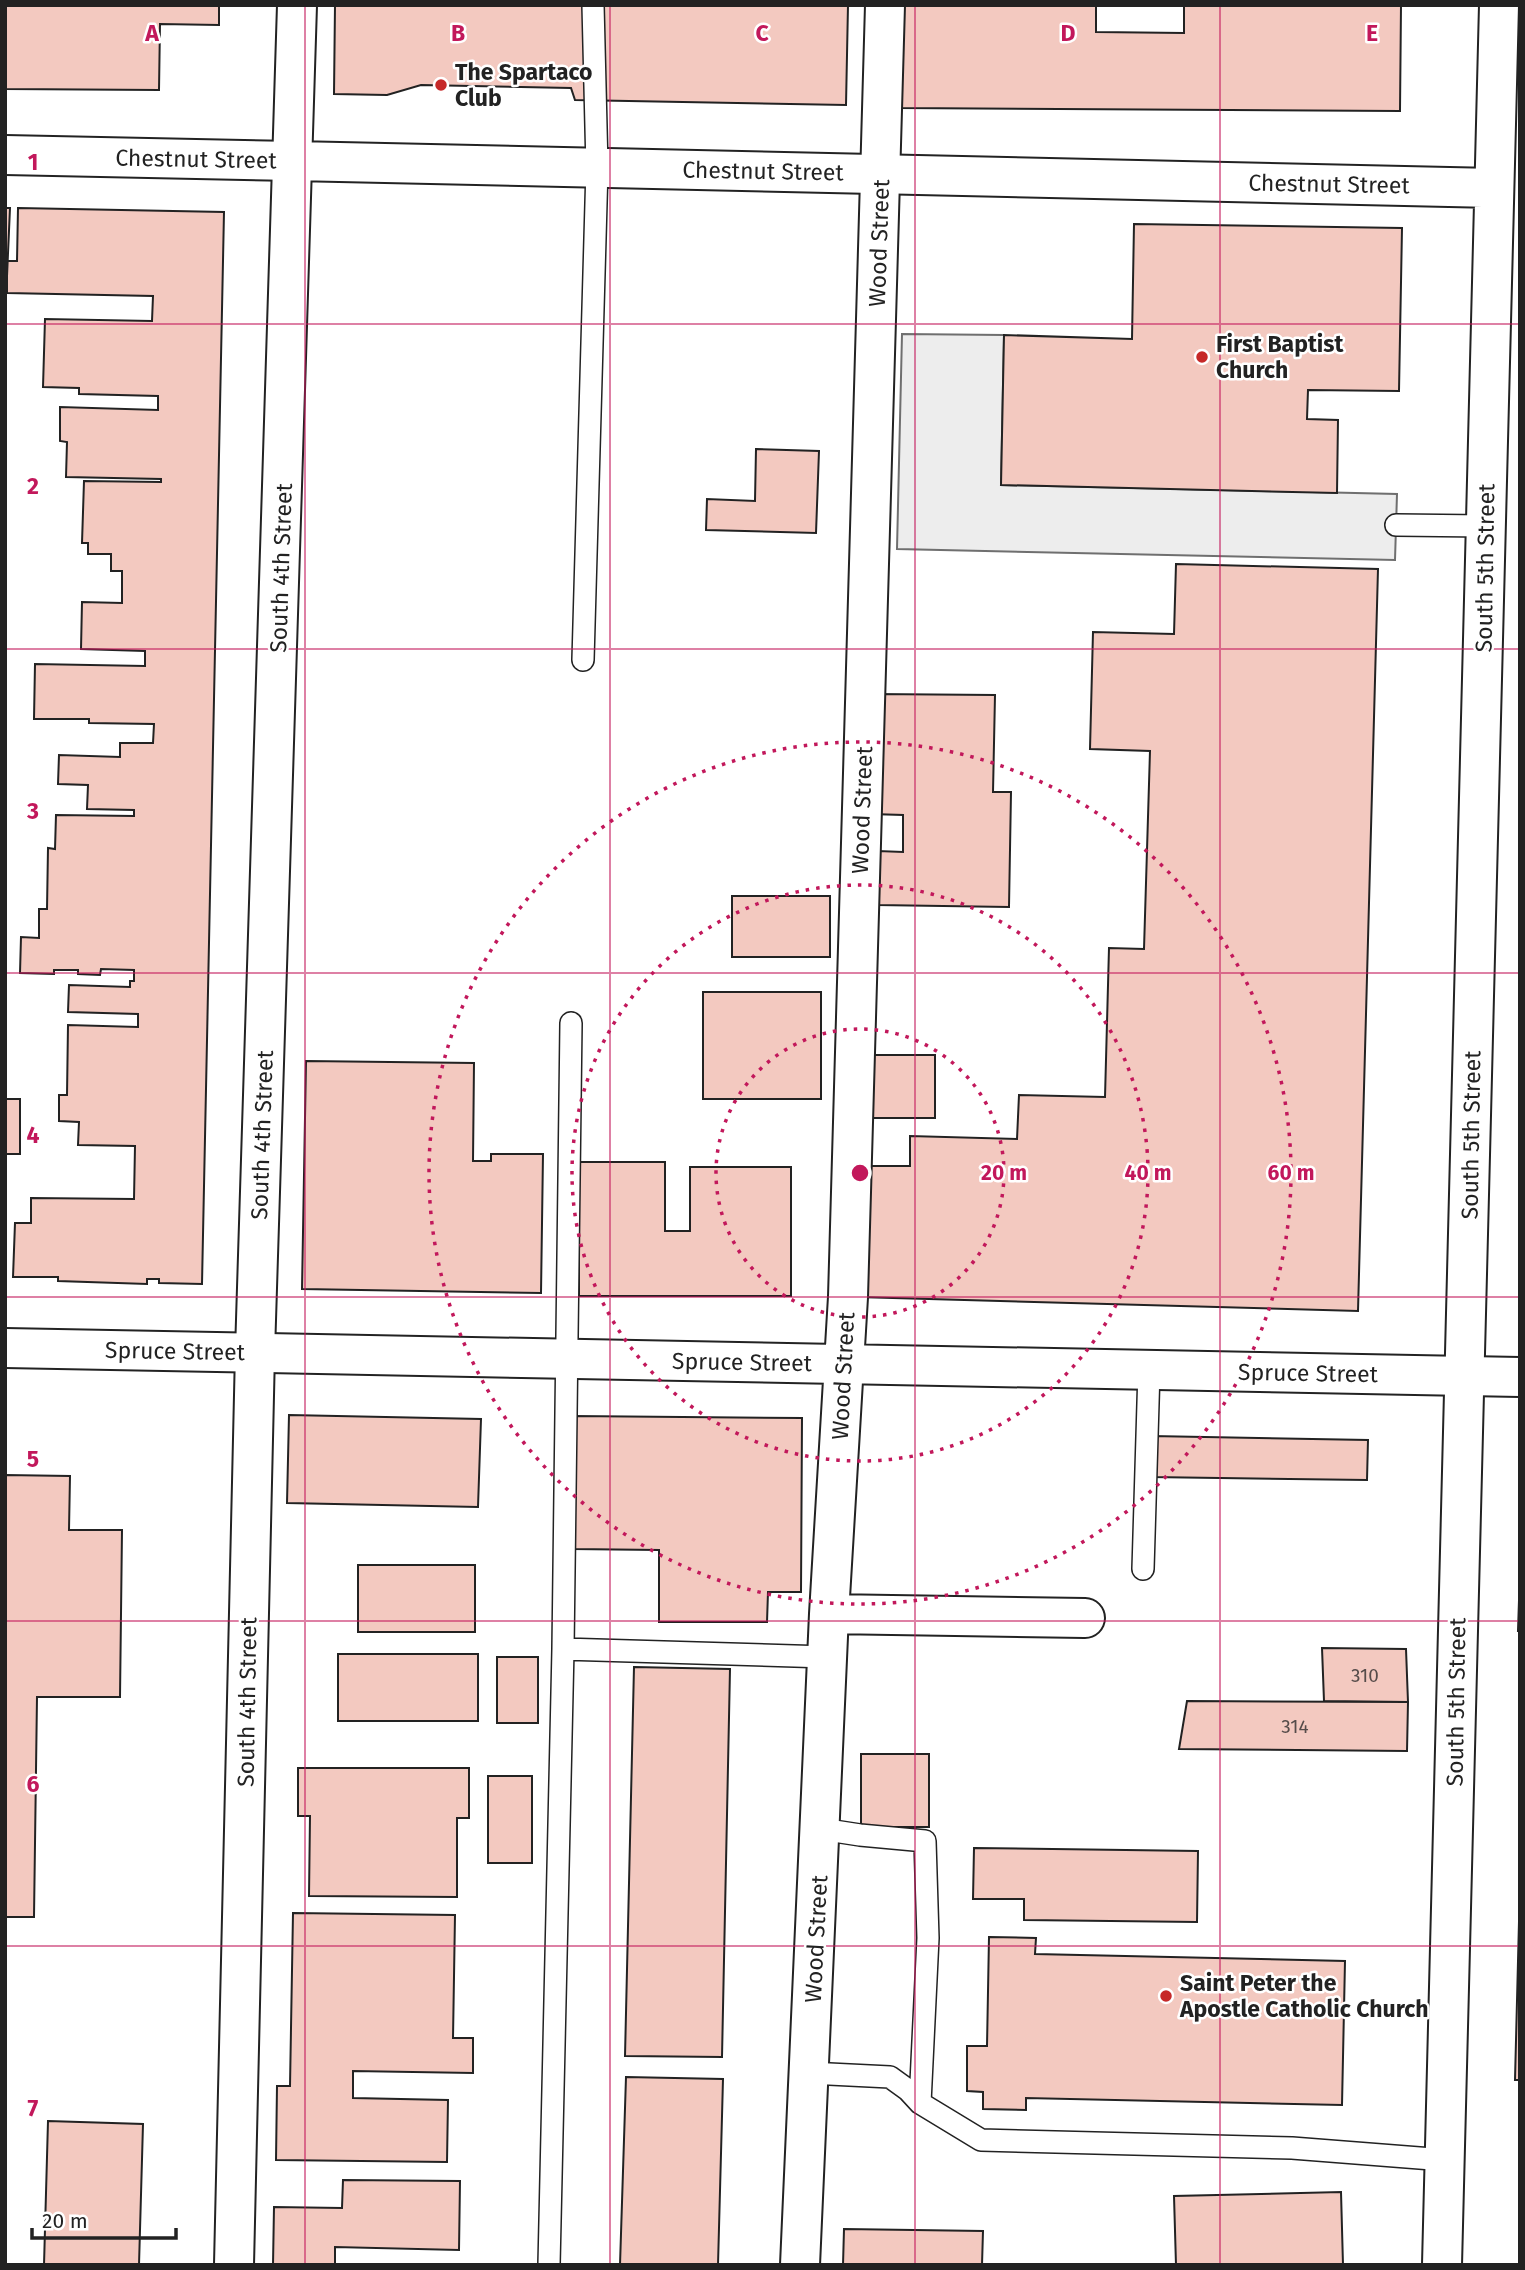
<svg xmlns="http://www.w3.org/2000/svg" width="1525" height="2270" font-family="'Fira Sans',sans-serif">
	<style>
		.parking { fill: #ededed; stroke: #6f6f6f; stroke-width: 2 }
		.building { fill: #f3c9c0; stroke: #222; stroke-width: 2 }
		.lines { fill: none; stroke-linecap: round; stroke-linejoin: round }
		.service-casing { stroke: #222; stroke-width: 24 }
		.minor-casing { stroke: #222; stroke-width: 42 }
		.tertiary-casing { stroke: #222; stroke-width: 42 }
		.primary-casing { stroke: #222; stroke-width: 42 }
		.service { stroke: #fff; stroke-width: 21 }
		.minor { stroke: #fff; stroke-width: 38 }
		.tertiary { stroke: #fff; stroke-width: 38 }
		.primary { stroke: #fff; stroke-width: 38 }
		.grid { fill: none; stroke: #c2185b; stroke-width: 2; stroke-opacity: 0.55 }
		.ring { fill: none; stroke: #c2185b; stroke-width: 3.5; stroke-dasharray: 3.5 7 }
		.poi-dot { fill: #c62828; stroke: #fff; stroke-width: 2.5 }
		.labels { text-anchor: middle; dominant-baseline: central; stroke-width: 5; stroke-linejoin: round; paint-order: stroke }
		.number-label { font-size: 19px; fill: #564c4a }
		.poi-label { font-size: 23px; font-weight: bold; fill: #222; stroke: #fff; text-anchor: start }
		.street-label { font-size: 23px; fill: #222; stroke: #fff }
		.grid-label { font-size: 23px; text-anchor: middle; font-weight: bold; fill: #c2185b; stroke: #fff; stroke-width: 5; stroke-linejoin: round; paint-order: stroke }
		.centre { fill: #c2185b; stroke: #fff; stroke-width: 3.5 }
		.ring-label { font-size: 21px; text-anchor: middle; font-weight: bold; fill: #c2185b; stroke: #fff; stroke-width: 5; stroke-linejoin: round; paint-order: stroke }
	</style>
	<rect width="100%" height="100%" fill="#fff"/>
	<path class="parking" d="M 902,334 L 1004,335 L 1001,485 L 1397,494 L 1395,560 L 897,549 Z"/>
	<path class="building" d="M 5,5 L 219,5 L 219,25 L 160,24 L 159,90 L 5,89 Z
		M 335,5 L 848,5 L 846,105 L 575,100 L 571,88 L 421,85 L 387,95 L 334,94 Z
		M 900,5 L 1096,5 L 1096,32 L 1184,33 L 1184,5 L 1401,5 L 1400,111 L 899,108 Z
		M 5,208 L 10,208 L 7,276 L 5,277 Z
		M 18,208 L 224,212 L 202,1284 L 159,1283 L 159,1279 L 147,1279 L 147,1284 L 58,1281 L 58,1277 L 13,1277 L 15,1223 L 31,1223 L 31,1198 L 134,1199 L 135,1146 L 78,1145 L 79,1122 L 59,1121 L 59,1095 L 67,1095 L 68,1025 L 138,1027 L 138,1014 L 68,1012 L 69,985 L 130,987 L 130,981 L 134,981 L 134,970 L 101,969 L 100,975 L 78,974 L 78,970 L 54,970 L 54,974 L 20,973 L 21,937 L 39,938 L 39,909 L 47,909 L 48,848 L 55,849 L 56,815 L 134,816 L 134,810 L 87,809 L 88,785 L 58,784 L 59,755 L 120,757 L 120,743 L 153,743 L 154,724 L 89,723 L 89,719 L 34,719 L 35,664 L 145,666 L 145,651 L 81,649 L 82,602 L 122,603 L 122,571 L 111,571 L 111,554 L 88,554 L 88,543 L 82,543 L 84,481 L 161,482 L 161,479 L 66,477 L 67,442 L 60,441 L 60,407 L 158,410 L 158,396 L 79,394 L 79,388 L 43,387 L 45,319 L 152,321 L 153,296 L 7,293 L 7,261 L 17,261 Z
		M 1134,224 L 1402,228 L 1399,391 L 1308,390 L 1307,419 L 1338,420 L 1337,493 L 1001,485 L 1004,335 L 1132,339 Z
		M 756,449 L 819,451 L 816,533 L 706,530 L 707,499 L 755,501 Z
		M 1176,564 L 1378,569 L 1358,1311 L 858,1297 L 862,1166 L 910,1166 L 910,1136 L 1017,1139 L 1019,1095 L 1105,1097 L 1109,948 L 1144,949 L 1150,751 L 1090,749 L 1093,632 L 1174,634 Z
		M 873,694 L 995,695 L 993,792 L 1011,792 L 1009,907 L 877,905 L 878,851 L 903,852 L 903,815 L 871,814 Z
		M 732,896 L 830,896 L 830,957 L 732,957 Z
		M 703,992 L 821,992 L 821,1099 L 703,1099 Z
		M 868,1055 L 935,1055 L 935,1118 L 868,1118 Z
		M 306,1061 L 474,1063 L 473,1161 L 491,1161 L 491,1154 L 543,1154 L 541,1293 L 302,1289 Z
		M 5,1099 L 20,1099 L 20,1154 L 5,1154 Z
		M 579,1162 L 665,1162 L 665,1231 L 690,1231 L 690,1167 L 791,1167 L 791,1296 L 579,1296 Z
		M 289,1415 L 481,1419 L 478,1507 L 287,1503 Z
		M 573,1416 L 802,1418 L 801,1592 L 768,1592 L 767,1622 L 659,1622 L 659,1550 L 572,1549 Z
		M 1151,1436 L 1368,1440 L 1367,1480 L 1150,1477 Z
		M 5,1475 L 70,1476 L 69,1530 L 122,1530 L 120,1697 L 37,1697 L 34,1917 L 5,1917 Z
		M 358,1565 L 475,1565 L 475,1632 L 358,1632 Z
		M 1520,1570 L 1520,1631 L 1518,1631 Z
		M 1322,1648 L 1406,1649 L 1408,1702 L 1324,1701 Z
		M 338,1654 L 478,1654 L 478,1721 L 338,1721 Z
		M 497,1657 L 538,1657 L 538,1723 L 497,1723 Z
		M 634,1667 L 730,1669 L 722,2057 L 625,2056 Z
		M 1187,1701 L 1408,1702 L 1407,1751 L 1179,1749 Z
		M 861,1754 L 929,1754 L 929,1827 L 861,1827 Z
		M 298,1768 L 469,1768 L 469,1818 L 457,1818 L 457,1897 L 309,1896 L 310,1816 L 298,1816 Z
		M 488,1776 L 532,1776 L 532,1863 L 488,1863 Z
		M 974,1848 L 1198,1851 L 1197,1922 L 1024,1920 L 1024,1899 L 973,1899 Z
		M 1520,1882 L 1520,2080 L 1515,2080 Z
		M 293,1913 L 455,1915 L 453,2038 L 473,2038 L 473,2073 L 353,2071 L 353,2098 L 448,2100 L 447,2162 L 276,2160 L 277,2086 L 290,2086 Z
		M 989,1937 L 1036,1938 L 1035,1954 L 1345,1961 L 1342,2105 L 1026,2098 L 1026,2110 L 983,2109 L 983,2092 L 967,2091 L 967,2046 L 987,2046 Z
		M 626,2077 L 723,2079 L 718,2265 L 620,2265 Z
		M 48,2121 L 143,2124 L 139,2265 L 44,2265 Z
		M 343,2180 L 460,2181 L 459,2250 L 335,2247 L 335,2265 L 273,2265 L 274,2207 L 342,2208 Z
		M 1341,2192 L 1343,2265 L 1176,2265 L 1174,2196 Z
		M 844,2229 L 983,2231 L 982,2265 L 843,2265 Z"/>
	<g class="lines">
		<defs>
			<path id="service" d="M 1396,525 L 1486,526
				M 583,660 L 597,168 L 593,5
				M 1143,1569 L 1149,1370
				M 563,1649 L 827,1657
				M 821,1829 L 860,1835 L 925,1841 L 928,1938 L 920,2103
				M 809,2073 L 890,2077 L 908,2090 L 920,2103 L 981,2140 L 1292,2148 L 1445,2160
				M 549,2265 L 563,1649 L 571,1023"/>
			<path id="minor" d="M 5,1348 L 1520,1377
				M 829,1614 L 1085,1618
				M 800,2265 L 829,1614 L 848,1297 L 885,5"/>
			<path id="tertiary" d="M 5,155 L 294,161"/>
			<path id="primary" d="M 294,161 L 1494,188
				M 234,2265 L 255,1352 L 297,5
				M 1442,2265 L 1499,5"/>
		</defs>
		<use href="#service" class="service-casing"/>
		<use href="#minor" class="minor-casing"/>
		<use href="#tertiary" class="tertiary-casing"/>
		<use href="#primary" class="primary-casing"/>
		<use href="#service" class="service"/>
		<use href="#minor" class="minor"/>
		<use href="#tertiary" class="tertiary"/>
		<use href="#primary" class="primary"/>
	</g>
	<path class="grid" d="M 305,5 L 305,2265M 610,5 L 610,2265M 915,5 L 915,2265M 1220,5 L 1220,2265M 5,324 L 1520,324M 5,649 L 1520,649M 5,973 L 1520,973M 5,1297 L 1520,1297M 5,1621 L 1520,1621M 5,1946 L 1520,1946"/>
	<g class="ring">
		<circle cx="860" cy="1173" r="144"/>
		<circle cx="860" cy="1173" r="288"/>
		<circle cx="860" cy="1173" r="431"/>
	</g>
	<g class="poi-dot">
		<circle cx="441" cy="85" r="7"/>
		<circle cx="1202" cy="357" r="7"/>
		<circle cx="1166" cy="1996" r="7"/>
	</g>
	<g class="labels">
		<g class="number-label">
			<text x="1365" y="1675">310</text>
			<text x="1295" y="1726">314</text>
		</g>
		<g class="poi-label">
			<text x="455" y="72">The Spartaco<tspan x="455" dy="26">Club</tspan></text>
			<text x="1216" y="344">First Baptist<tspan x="1216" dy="26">Church</tspan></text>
			<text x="1180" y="1983">Saint Peter the<tspan x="1180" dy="26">Apostle Catholic Church</tspan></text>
		</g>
		<g class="street-label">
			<text transform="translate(196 159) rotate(1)">Chestnut Street</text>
			<text transform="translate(763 171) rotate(1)">Chestnut Street</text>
			<text transform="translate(1329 184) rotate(1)">Chestnut Street</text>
			<text transform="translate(879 243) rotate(-88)">Wood Street</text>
			<text transform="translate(281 568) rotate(-88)">South 4th Street</text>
			<text transform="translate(1485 568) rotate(-89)">South 5th Street</text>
			<text transform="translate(862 810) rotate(-88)">Wood Street</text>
			<text transform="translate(262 1135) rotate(-88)">South 4th Street</text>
			<text transform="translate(1471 1135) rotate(-89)">South 5th Street</text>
			<text transform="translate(175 1351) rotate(1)">Spruce Street</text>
			<text transform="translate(742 1362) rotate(1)">Spruce Street</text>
			<text transform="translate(1308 1373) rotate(1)">Spruce Street</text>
			<text transform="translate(843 1376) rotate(-87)">Wood Street</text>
			<text transform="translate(247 1702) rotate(-89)">South 4th Street</text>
			<text transform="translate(1456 1702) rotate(-89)">South 5th Street</text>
			<text transform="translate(816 1939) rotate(-87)">Wood Street</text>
		</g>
	</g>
	<g class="grid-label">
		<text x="152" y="41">A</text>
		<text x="458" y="41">B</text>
		<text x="762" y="41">C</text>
		<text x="1068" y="41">D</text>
		<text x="1372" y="41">E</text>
		<text x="33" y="170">1</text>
		<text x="33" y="494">2</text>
		<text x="33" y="819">3</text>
		<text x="33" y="1143">4</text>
		<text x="33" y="1467">5</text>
		<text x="33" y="1792">6</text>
		<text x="33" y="2116">7</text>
	</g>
	<circle cx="860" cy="1173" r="10" class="centre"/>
	<g class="ring-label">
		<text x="1004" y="1180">20 m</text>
		<text x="1148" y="1180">40 m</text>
		<text x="1291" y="1180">60 m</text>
	</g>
	<rect width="1525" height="2270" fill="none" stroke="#222222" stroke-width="14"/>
	<path d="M32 2228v10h144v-10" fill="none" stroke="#222222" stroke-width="3.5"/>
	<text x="42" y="2228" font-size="21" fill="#222222" stroke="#ffffff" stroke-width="5" paint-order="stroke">20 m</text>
</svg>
